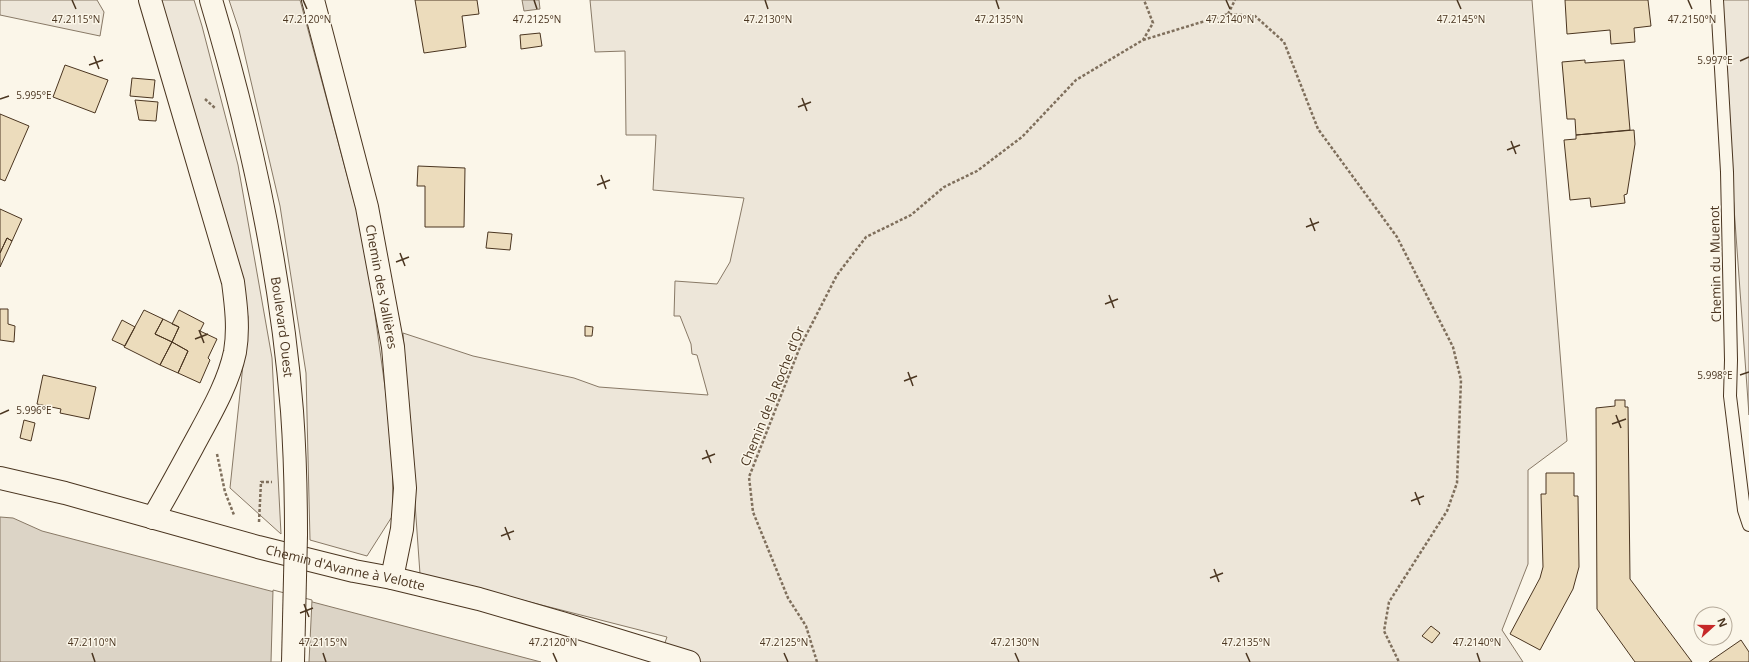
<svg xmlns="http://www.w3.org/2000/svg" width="1749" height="662" font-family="'Open Sans',sans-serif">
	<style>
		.green { fill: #ede6d9; stroke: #887966 }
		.water { fill: #dcd4c6; stroke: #887966 }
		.pier { fill: #fbf6e9; stroke: #887966 }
		.building { fill: #ecdcbc; stroke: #4a3520 }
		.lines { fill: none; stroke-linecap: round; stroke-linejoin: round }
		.lane-casing { stroke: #4a3520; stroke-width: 14 }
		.street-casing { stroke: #4a3520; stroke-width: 24 }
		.primary-casing { stroke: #4a3520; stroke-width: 24 }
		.path { stroke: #7f6f5c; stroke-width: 2.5; stroke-dasharray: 3 2; stroke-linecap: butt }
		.lane { stroke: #fbf6e9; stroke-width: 12 }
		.street { stroke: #fbf6e9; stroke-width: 22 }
		.primary { stroke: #fbf6e9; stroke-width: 22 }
		.primary-bridge-casing { stroke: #4a3520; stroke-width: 24; stroke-linecap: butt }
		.primary-bridge { stroke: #fbf6e9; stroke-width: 22 }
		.ticks { fill: none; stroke: #4a3520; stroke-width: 1.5 }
		.labels { text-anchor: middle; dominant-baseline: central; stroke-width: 3; stroke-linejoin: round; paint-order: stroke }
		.street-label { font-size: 13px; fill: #4a3520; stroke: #fbf6e9 }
		.ticks-label { font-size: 10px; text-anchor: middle; fill: #4a3520; stroke: #fbf6e9; stroke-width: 3; stroke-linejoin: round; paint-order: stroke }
	</style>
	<rect width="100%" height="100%" fill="#fbf6e9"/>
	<path class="green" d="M0,0H97L104,12L100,36L0,15Z
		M160,0H194L202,26L238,165L272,358L281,534L230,488L248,317L226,229Z
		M229,0H300L365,242L392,438L393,515L367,556L310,540L306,373L280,206L239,30Z
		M590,0H1532L1567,441L1528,470V564L1502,630L1523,662H658L667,637L420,574L403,333L473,356L574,378L599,387L708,395L697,355L692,354L691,344L680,316H674L675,281L717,284L730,262L744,198L653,190L656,135H626L625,51L595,52Z
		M1719,0H1749V415Z"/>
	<path class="water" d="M522,0H539L540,9L524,11Z
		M0,517L13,518L42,531L541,662H0Z"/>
	<path class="pier" d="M273,590L312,600L309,662H271Z"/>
	<path class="building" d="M415,0H477L479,14L462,16L466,47L424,53Z
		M1565,0H1648L1651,26L1634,28L1635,42L1611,44L1610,30L1567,34Z
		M540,33L542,46L521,49L520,35Z
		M1585,60V63L1624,60L1630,130L1576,135L1575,119H1567L1562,62Z
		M65,65L108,80L95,113L53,97Z
		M132,78L155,80L153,98L130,96Z
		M135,100L158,102L156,121L139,120Z
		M0,114L29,126L5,181L0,179Z
		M1634,130L1635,144L1627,194L1624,195L1625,203L1591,207L1590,198L1570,200L1564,140L1576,139V135Z
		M418,166L465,168L464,227H425V186H417Z
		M0,209L22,219L12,241L7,238L0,253Z
		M488,232L512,234L510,250L486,248Z
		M7,238L12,241L0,267V253Z
		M0,309H8V324L15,326L14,342L0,340Z
		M144,310L163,319L155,334L172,342L160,365L124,347Z
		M179,310L204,323L200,331L217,339L208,358L210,360L200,383L178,373L188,351L172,342L179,327L172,324Z
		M163,319L179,327L172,342L155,334Z
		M122,320L135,327L125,346L112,340Z
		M585,326L593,327L592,336H585Z
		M172,342L188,351L178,373L160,365Z
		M43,375L96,387L89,419L60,413L61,409L37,404Z
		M1615,400H1625V407H1628L1630,579L1692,662H1635L1597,609L1596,408L1615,406Z
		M24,420L35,423L31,441L20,438Z
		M1546,473H1574V496H1578L1579,567L1573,589L1540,650L1510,634L1540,578L1543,567L1541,494H1546Z
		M1431,626L1440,633L1432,643L1422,636Z
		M1741,640L1749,652V662H1709Z"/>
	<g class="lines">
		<g class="lane-casing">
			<path id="lane" d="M1717,0L1727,172L1731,360L1730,396L1744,510L1749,525"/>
		</g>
		<g class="street-casing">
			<g id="street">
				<path d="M150,0L233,282C236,305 239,329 235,352C228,385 209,416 193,446C180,470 167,494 153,518"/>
				<path id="s1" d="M313,0L367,207L393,347L405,488L402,529L392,578"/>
				<path id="s2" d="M0,478L65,493L258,547L354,571L392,578L479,599L562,623L689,662"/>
			</g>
		</g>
		<g class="primary-casing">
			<g id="primary">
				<path id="s3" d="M211,0C251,134 281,272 292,411C295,452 296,494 296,535"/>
			</g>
		</g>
		<path class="path" d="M1228,14L1235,0
			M1143,40L1228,14L1255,16L1284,42L1318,129L1397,237L1453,347L1461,380L1457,483L1447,511L1389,602L1384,631L1399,662
			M205,99L215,108
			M217,454L225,492L234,515
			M259,522L261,482H272
			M817,662L806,626L788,598L753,512L749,477L800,347L837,275L866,237L911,215L944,187L977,171L1022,137L1076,80L1143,40L1153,23L1144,0"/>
		<use href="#lane" class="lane"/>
		<use href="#street" class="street"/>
		<use href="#primary" class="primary"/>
		<g class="primary-bridge-casing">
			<path id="primary-bridge" d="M293,662L296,535"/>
		</g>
		<use href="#primary-bridge" class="primary-bridge"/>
	</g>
	<path class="ticks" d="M72,0L76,9M303,0L307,9M534,0L537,9M765,0L768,9M996,0L999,9M1226,0L1230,9M1457,0L1461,9M1688,0L1692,9M94,56L99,69M1740,61L1749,57M89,65L103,60M802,98L807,111M0,99L9,96M798,107L811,102M1511,141L1516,154M1507,150L1520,145M601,175L606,189M597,185L610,180M1310,218L1315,231M1306,227L1319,222M400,253L405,266M396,262L409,257M1109,295L1114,308M1105,304L1118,299M199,330L204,343M195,339L208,334M908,372L913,386M1740,375L1749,372M904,381L917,376M0,414L9,410M1616,415L1621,428M1612,424L1626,419M706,450L711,463M702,459L715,454M1415,492L1420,505M1411,501L1424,496M505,527L510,540M501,536L514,531M1214,569L1219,582M1210,578L1223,573M304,604L309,617M300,613L313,608M92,653L95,662M323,653L326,662M553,653L557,662M784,653L788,662M1015,653L1019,662M1246,653L1250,662M1477,653L1480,662"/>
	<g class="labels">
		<g class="street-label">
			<text transform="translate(1715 264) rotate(-91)">Chemin du Muenot</text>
			<text stroke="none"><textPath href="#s1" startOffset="295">Chemin des Vallières</textPath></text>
			<text stroke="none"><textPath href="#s3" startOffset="335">Boulevard Ouest</textPath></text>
			<text transform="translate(772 396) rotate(-68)">Chemin de la Roche d'Or</text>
			<text stroke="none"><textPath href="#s2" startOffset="357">Chemin d'Avanne à Velotte</textPath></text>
		</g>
	</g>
	<g class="ticks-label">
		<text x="76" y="23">47.2115°N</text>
		<text x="307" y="23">47.2120°N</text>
		<text x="537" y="23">47.2125°N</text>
		<text x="768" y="23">47.2130°N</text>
		<text x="999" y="23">47.2135°N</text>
		<text x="1230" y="23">47.2140°N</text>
		<text x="1461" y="23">47.2145°N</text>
		<text x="1692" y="23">47.2150°N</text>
		<text x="1715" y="64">5.997°E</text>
		<text x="34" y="99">5.995°E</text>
		<text x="1715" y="379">5.998°E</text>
		<text x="34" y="414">5.996°E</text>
		<text x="92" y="646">47.2110°N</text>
		<text x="323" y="646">47.2115°N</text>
		<text x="553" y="646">47.2120°N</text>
		<text x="784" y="646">47.2125°N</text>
		<text x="1015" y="646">47.2130°N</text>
		<text x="1246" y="646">47.2135°N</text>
		<text x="1477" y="646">47.2140°N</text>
	</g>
	<g transform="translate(1713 626) rotate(69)"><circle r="19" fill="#fbf6e9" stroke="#b4a999"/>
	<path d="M0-3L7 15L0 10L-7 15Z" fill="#c62828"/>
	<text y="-6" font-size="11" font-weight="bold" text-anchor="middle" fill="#4a3520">N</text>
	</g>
</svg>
